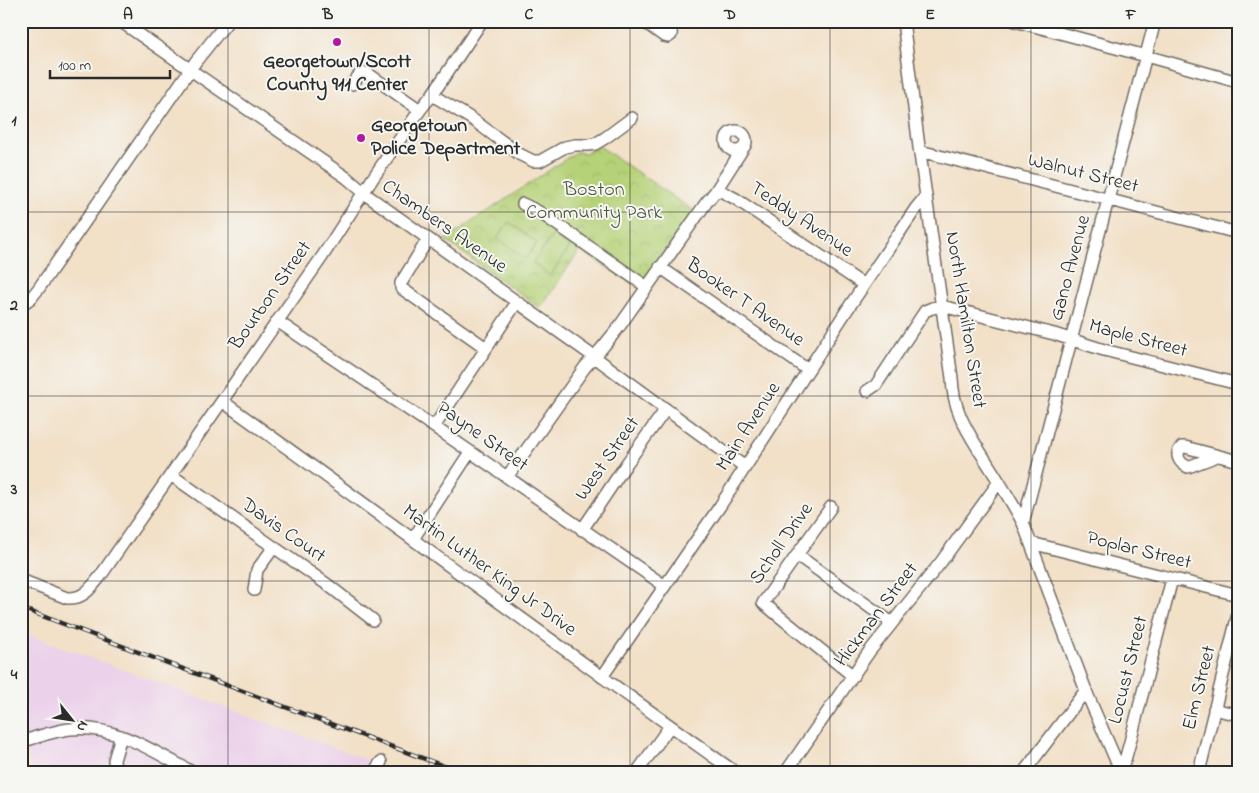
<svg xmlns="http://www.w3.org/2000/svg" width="1259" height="793" font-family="'Indie Flower',sans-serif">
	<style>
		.built { fill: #ecd1ea }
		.park { fill: url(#park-crowns); stroke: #707e52 }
		.pitch { fill: #b6d278; stroke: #707e52 }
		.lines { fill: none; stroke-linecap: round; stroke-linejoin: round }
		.minor-casing { stroke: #716a62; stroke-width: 14 }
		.minor { stroke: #fff; stroke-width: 11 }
		.rail-casing { stroke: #2b2b2b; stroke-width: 4.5 }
		.rail { stroke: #f6f6f2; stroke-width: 2.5; stroke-dasharray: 8; stroke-linecap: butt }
		.grid { fill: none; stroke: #2b2b2b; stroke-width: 1; stroke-opacity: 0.55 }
		.poi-dot { fill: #b5179e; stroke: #f6f6f2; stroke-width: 2 }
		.labels { text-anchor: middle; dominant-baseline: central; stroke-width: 4; stroke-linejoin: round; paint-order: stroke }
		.poi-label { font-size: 20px; font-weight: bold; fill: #2b2b2b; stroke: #f6f6f2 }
		.street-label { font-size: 20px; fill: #2b2b2b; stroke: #f6f6f2 }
		.park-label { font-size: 20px; fill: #4e553e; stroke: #f6f6f2 }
		.neatline { fill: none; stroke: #2b2b2b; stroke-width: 2 }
		.grid-label { font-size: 16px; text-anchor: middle; font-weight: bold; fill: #2b2b2b }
	</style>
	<defs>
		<pattern id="park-crowns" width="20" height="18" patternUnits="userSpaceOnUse" patternTransform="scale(1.25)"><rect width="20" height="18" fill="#b6d278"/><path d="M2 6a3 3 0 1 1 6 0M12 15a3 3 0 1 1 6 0" fill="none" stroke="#9db468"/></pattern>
	</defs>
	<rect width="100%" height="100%" fill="#f6f6f2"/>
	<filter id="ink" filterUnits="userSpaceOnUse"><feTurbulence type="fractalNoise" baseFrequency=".02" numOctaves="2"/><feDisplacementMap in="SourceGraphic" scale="10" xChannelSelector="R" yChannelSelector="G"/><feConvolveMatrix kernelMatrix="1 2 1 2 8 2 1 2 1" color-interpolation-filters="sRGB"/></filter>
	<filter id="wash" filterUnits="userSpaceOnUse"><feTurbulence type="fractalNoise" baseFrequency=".0096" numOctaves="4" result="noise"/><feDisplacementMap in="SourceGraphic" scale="20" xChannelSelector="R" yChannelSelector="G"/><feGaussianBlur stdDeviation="1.12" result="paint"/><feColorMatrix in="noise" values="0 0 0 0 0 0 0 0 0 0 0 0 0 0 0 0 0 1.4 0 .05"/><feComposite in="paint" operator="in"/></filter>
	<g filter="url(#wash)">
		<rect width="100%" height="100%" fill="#f2e0c7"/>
		<path class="built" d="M21,632L373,762L366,772H33L21,728Z"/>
		<path class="park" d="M599,146L694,211L638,287L580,250L540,308L445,240L576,152L586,153Z"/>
		<path class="pitch" d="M509,222L537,243L525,259L497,238Z
			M553,235L570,247L550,276L533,263Z"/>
	</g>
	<g filter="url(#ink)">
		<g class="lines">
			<g class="minor-casing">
				<path id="minor" d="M120,21L347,178L368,196L600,361L745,467
					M643,21L664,36L668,37L671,35C672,28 670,25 664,21
					M903,21L919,147L952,378C953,407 964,426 979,450C994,474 1010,498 1023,523L1088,696L1121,772
					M1015,21L1146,56L1238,82
					M352,84L361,73H367L420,110
					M432,95L472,119L519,154L533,161H540L565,147L575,145H588L595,144L605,138L632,118
					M726 141a10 10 0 1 1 20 0a10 10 0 1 1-20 0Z
					M920,151L1238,233
					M715,192L721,191L736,199L864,285
					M523,204L539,212L647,287
					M428,239L401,283V288L486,348
					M660,267L808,370
					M21,305L31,298L39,288L196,61L228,21
					M277,321L449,437L665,586
					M867,391L876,385L925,311L932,308L942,306L1054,334L1104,350L1238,384
					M222,401C393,524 563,650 735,772
					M434,427L517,302
					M1217,456L1188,467C1179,463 1174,454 1182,447H1185L1238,461
					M171,475L328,585L373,620
					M507,477L585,367L602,348L619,327L706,203L715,192L742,150
					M831,507L763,603L853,676
					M1023,523L1155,21
					M582,530L627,463L666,409
					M413,539L470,452
					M1031,543L1238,595
					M797,555L892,623
					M21,580L67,598C83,599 90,589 99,578L322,257L373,178L420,110L432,95L482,21
					M254,590L257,570L274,547
					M602,677L720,506L847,310L916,208L926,196
					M1214,709L1238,715
					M21,742C37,737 53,731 70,729C114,724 155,752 192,772
					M1120,770L1125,760L1130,742L1172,579
					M115,772L114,760L121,736
					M374,772L381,762
					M637,772L670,726
					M786,772L869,652L941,562L999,482
					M1024,772L1086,690
					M1199,772L1238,614"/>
			</g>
			<use href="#minor" class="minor"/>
			<g class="rail-casing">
				<path id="rail" d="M21,608L170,664L460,772"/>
			</g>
			<use href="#rail" class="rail"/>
		</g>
	</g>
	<path class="grid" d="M228,21V772M429,21V772M630,21V772M830,21V772M1031,21V772M21,212H1238M21,396H1238M21,581H1238"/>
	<g class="poi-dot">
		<circle cx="337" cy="42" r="5"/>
		<circle cx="361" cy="138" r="5"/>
	</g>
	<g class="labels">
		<g class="poi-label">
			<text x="337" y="62">Georgetown/Scott<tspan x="337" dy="23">County 911 Center</tspan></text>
			<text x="371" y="126" text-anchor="start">Georgetown<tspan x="371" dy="23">Police Department</tspan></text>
		</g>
		<g class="street-label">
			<text transform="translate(1083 174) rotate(14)">Walnut Street</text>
			<text transform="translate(801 220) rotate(34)">Teddy Avenue</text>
			<text transform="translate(444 227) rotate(35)">Chambers Avenue</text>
			<text transform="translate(1071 268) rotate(-75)">Gano Avenue</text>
			<text transform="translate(271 296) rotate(-55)">Bourbon Street</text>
			<text transform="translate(745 303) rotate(35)">Booker T Avenue</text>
			<text transform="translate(965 320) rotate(81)">North Hamilton Street</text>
			<text transform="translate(1138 339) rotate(15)">Maple Street</text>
			<text transform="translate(749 427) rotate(-57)">Main Avenue</text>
			<text transform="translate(482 437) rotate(35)">Payne Street</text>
			<text transform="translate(608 459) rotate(-55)">West Street</text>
			<text transform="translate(283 531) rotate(35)">Davis Court</text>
			<text transform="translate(782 544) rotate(-55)">Scholl Drive</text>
			<text transform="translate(1139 551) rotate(14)">Poplar Street</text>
			<text transform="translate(489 571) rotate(36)">Martin Luther King Jr Drive</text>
			<text transform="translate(877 615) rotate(-53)">Hickman Street</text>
			<text transform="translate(1129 670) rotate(-76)">Locust Street</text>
			<text transform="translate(1200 688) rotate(-76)">Elm Street</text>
		</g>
		<g class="park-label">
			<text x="594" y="190">Boston<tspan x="594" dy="23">Community Park</tspan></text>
		</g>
	</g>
	<rect width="1259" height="793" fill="none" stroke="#f6f6f2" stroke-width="55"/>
	<g transform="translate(72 720) rotate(120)" stroke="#f6f6f2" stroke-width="4" paint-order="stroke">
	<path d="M0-4L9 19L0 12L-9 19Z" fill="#2b2b2b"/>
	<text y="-8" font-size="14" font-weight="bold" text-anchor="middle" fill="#2b2b2b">N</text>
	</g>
	<path d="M50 70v8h120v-8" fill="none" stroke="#2b2b2b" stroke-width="2.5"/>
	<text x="58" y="70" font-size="15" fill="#2b2b2b" stroke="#f6f6f2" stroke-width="4" paint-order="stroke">100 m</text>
	<rect x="28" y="28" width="1204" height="738" class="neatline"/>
	<g class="grid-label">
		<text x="128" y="19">A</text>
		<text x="328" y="19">B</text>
		<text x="529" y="19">C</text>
		<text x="730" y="19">D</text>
		<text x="930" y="19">E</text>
		<text x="1131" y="19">F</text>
		<text x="14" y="125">1</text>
		<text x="14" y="310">2</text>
		<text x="14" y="494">3</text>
		<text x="14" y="679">4</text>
	</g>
</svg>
